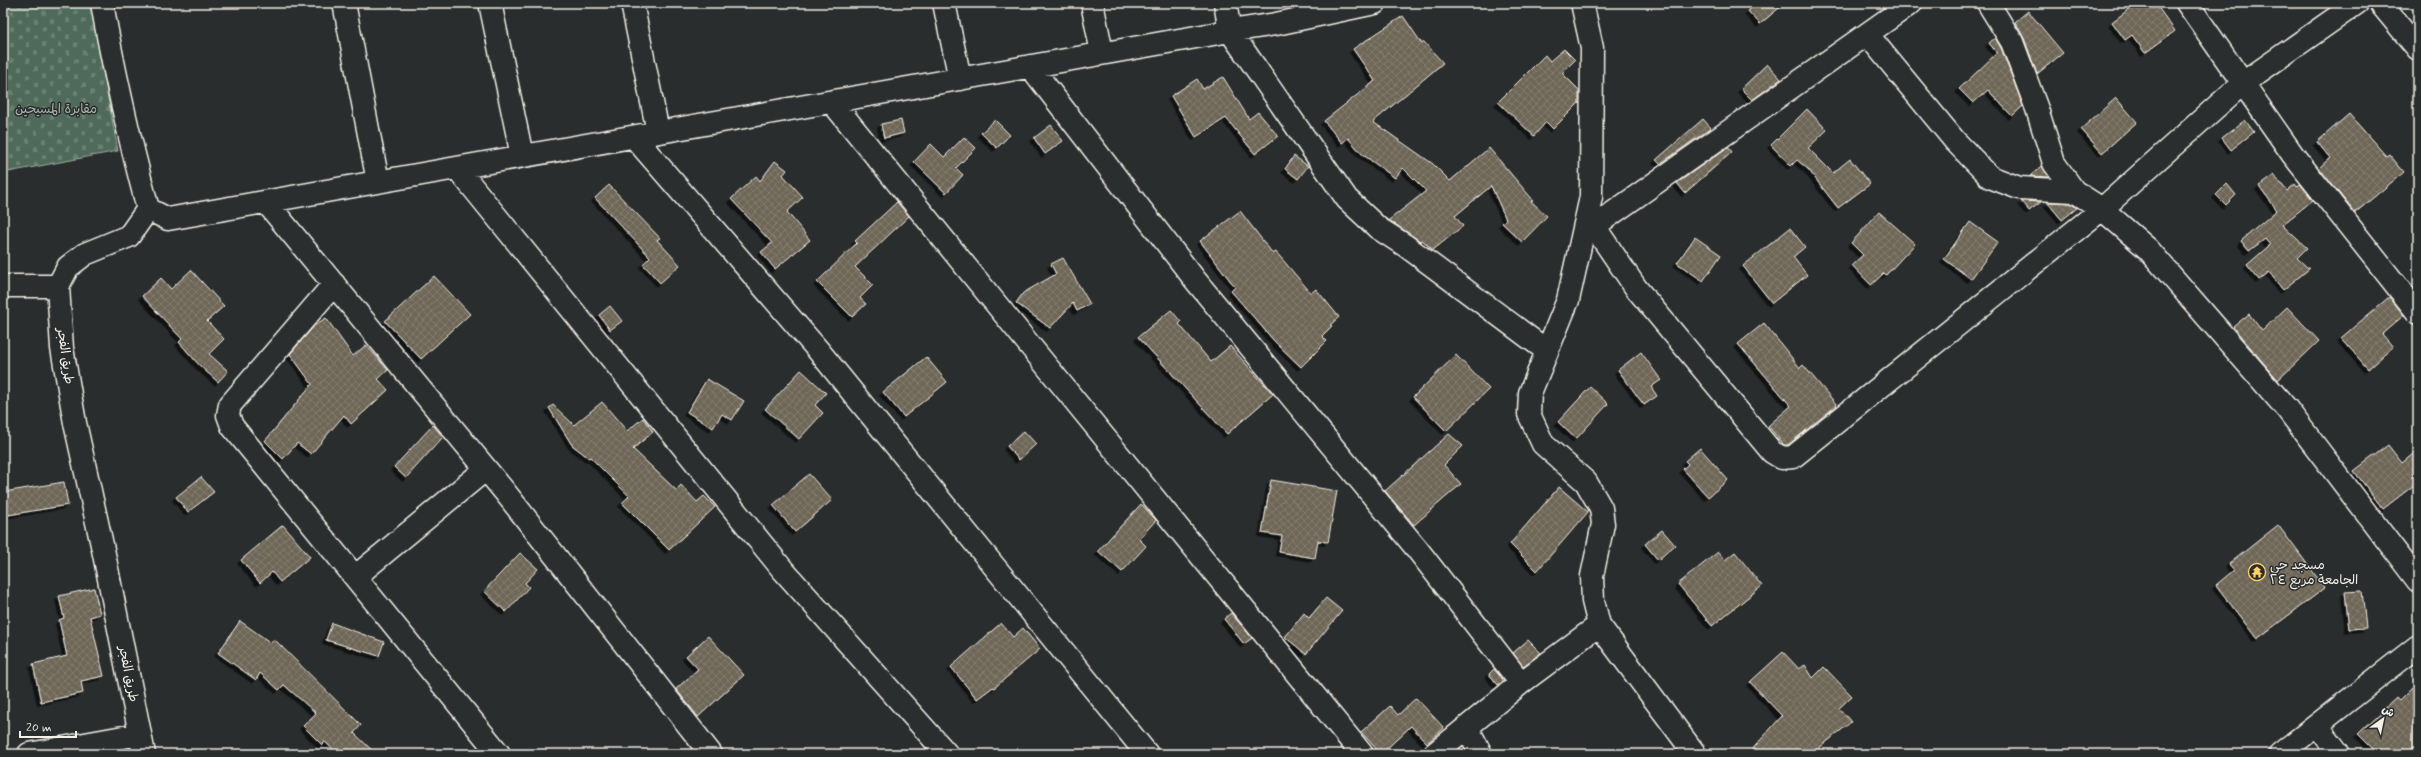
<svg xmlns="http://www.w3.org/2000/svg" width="2421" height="757" font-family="Mynerve,'Playpen Sans Arabic',sans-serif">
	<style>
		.cemetery { fill: url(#cemetery-stones); stroke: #a2aea1 }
		.building { fill: url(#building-cross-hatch); stroke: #f4f1e8; filter: url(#shadow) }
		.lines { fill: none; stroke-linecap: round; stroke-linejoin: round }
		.minor-casing { stroke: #f4f1e8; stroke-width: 25 }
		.minor { stroke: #2a2d2e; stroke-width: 22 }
		.labels { text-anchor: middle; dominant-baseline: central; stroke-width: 3; stroke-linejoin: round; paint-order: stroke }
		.park-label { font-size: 13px; fill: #aab5a8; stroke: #2a2d2e }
		.street-label { font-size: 13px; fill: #f4f1e8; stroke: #2a2d2e }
		.poi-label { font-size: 13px; fill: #f4f1e8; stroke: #2a2d2e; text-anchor: start }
	</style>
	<defs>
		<pattern id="cemetery-stones" width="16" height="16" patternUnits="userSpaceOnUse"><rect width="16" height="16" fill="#4f6b5a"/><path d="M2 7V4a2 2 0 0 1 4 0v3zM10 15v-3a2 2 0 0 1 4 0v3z" fill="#698172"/></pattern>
		<pattern id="building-cross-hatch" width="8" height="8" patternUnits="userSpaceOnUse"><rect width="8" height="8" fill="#6e6656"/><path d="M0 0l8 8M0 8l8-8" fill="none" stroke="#837c6e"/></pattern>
		<filter id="shadow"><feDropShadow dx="-3.5" dy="3.5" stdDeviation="0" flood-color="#0009"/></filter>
	</defs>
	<rect width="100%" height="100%" fill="#2a2d2e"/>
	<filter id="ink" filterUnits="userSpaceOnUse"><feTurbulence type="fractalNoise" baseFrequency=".025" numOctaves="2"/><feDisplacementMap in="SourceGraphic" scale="8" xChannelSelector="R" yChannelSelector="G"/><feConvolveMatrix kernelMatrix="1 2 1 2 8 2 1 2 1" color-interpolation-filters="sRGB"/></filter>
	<g filter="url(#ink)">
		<path class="cemetery" d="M3,3H90L118,151L3,173Z"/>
		<path class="building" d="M1758,3H1785L1760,24L1748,11Z
			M2137,3H2155L2175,31L2145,53L2132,35L2125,40L2112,22Z
			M2028,11L2063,53L2037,74L2024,38L2015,22Z
			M1403,16L1422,44L1424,42L1443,63L1373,122L1433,164L1450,181L1489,148L1533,200L1531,201L1547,216L1522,242L1502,223L1506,219L1491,186L1455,216L1463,226L1433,250L1422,240L1420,241L1389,220L1426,191L1403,168L1395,178L1362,154L1348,138L1342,143L1324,121L1375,81L1353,49Z
			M1995,38L2001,48L2023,106L2012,116L1988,90L1973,103L1959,89L1997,53L1989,43Z
			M1564,49L1575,60L1562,73L1579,90V103L1553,129L1546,122L1534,136L1498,102L1545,55L1550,61Z
			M1767,64L1781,79L1752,100L1741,89Z
			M1223,77L1249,119L1258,112L1278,136L1255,154L1226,118L1196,137L1171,96L1197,79L1203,89Z
			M2116,98L2137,122L2102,153L2081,129Z
			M1807,109L1827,130L1808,148L1833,173L1850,159L1870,184L1838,208L1808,169L1797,160L1791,166L1771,145Z
			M2349,114L2386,156L2389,154L2404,172L2355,213L2319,168L2330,158L2317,142Z
			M1703,119L1711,128L1660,164L1656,160Z
			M901,120L904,133L884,138L881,124Z
			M995,120L1010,135L997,148L981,133Z
			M2245,120L2254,132L2231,150L2222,138Z
			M1051,125L1063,141L1045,154L1034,138Z
			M964,137L976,148L956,168L963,175L946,193L914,162L931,144L944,157Z
			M1728,147L1732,152L1685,193L1677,183Z
			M1294,156L1308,166L1298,179L1285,169Z
			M775,161L787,170L783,175L803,197L787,212L810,240L775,269L761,252L772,243L731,199L756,176L760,181Z
			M2042,166L2049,177L2030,176Z
			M2274,175L2287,191L2295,184L2297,187L2300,184L2313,200L2282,225L2307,248L2297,258L2309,269L2283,290L2269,272L2259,280L2247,265L2270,245L2265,239L2249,251L2241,241L2277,210L2259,186Z
			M2227,184L2236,195L2226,205L2216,195Z
			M609,185L660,238L657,240L680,265L660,283L643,264L650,257L595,198Z
			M2021,201L2041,202L2029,211Z
			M897,202L909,216L855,267L873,285L860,298L866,304L852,317L817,282L857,243L855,241Z
			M2047,202L2070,203L2077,208L2062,220Z
			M1240,211L1273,254L1276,252L1311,293L1316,289L1339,317L1330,325L1332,326L1322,336L1327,341L1301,367L1275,342L1231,291L1235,287L1200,241Z
			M1879,212L1915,244L1886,275L1884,273L1871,285L1852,265L1863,255L1851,243Z
			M1970,222L1998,242L1971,279L1944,259Z
			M1790,228L1805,247L1793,257L1807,275L1772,303L1743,266Z
			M1695,237L1721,255L1703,281L1677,263Z
			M1063,258L1090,304L1077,311L1073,303L1050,328L1016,303L1023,293L1056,274L1051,264Z
			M191,270L224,306L207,321L224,339L209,354L228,371L218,382L200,366L179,342L182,339L142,296L161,278L171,289Z
			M434,276L470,314L421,359L385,321Z
			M2389,297L2404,315L2382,334L2393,347L2368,369L2341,338Z
			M610,306L622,321L610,330L599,315Z
			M2287,307L2319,341L2278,380L2233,327L2249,314L2262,331Z
			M1171,310L1181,322L1179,324L1211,362L1230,346L1273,394L1227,434L1138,337Z
			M326,318L353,356L366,345L388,370L378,379L388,390L351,424L344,415L311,454L297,443L283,459L265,441L312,384L290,354L315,325Z
			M1764,323L1800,368L1803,365L1837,405L1788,445H1784L1768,426L1791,406L1738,344Z
			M1641,352L1661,380L1651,387L1657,396L1644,405L1618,370Z
			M1456,355L1489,389L1446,431L1413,397Z
			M926,357L947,382L904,417L883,392Z
			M801,370L826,393L815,405L823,413L799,439L765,409Z
			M707,379L744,401L732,420L722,414L713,428L687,412Z
			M1590,387L1608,404L1576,439L1558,422Z
			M602,402L627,431L643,418L653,432L633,449L676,490L681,485L697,502L704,496L715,507L669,550L622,503L629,496L590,457L589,458L572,445L549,408L553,405L574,425Z
			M433,425L443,437L406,478L394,467Z
			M1024,431L1036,444L1019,460L1007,446Z
			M1449,434L1463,446L1444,465L1461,484L1414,525L1385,491Z
			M2388,445L2402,463L2418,450V482L2383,509L2354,471Z
			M1700,448L1728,480L1708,497L1683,469L1688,464L1685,461Z
			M809,474L832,500L795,532L773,505Z
			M201,477L214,492L188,512L176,497Z
			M1271,480L1337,491L1328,542L1318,541L1315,558L1279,552L1282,536L1262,533Z
			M64,482L68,505L8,515L4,492Z
			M1559,487L1588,512L1537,571L1510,544Z
			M1141,504L1156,520L1139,539L1146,546L1122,572L1098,551Z
			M283,525L310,557L280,582L272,572L260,583L241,560Z
			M2278,525L2325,588L2257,639L2216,585L2234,570L2229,564Z
			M1662,530L1675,545L1658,560L1645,544Z
			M1718,552L1725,560L1735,552L1762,586L1712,626L1678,584Z
			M520,553L538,569L525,583L529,587L506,612L484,591Z
			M94,588L100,614L90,617L104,676L81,681L83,693L41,702L33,664L67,656L59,620L64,618L59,596Z
			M2362,591L2366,628L2349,629L2345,592Z
			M1326,598L1342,611L1306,654L1285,637L1304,613L1309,618Z
			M1231,613L1252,638L1244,644L1224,619Z
			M240,621L271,643L274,639L361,725L354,733L376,754H338L325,742L322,745L303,726L316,713L284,685L279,690L260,673L256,680L218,653Z
			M332,623L384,642L379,656L326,640Z
			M1001,623L1013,637L1023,628L1040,649L994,688L993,687L977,699L951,667Z
			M708,636L744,675L698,717L676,689L698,669L686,656Z
			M1528,640L1541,653L1523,666L1513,653Z
			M1783,652L1799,669L1805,665L1813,678L1824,667L1852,696L1839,708L1851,722L1812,754H1748L1782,716L1750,682Z
			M1494,669L1504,681L1498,685L1489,674Z
			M2418,682V747L2411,754H2378L2358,734L2396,698L2399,701Z
			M1416,698L1444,728L1427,743L1411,726L1381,754L1361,732L1390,706L1398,715Z"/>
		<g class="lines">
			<g class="minor-casing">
				<path id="minor" d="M102,3C114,73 130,141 148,209L129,236L85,254L68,267L58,286L62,348L75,423L104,554L144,754
					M344,3L378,182
					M490,3L522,156
					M632,3L658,132
					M944,3L960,79
					M1092,3L1102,53
					M1225,3L1230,31L1347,199L1378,228L1406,246L1547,351
					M1582,3L1592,48L1591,197L1568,300L1530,393L1529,414L1543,444L1586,482L1601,508L1603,524L1592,576L1593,601L1599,625L1695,754
					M1988,3L2012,42L2037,109L2054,163L2074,191L2102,209L2148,249L2287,409L2418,581
					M2187,3L2293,155L2418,313
					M2380,3L2418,49
					M1867,34L1955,141L1990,177L2019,188L2074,191
					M1030,66L1196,281L1417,549L1521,683
					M832,102L1362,754
					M634,137L818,350L1147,754
					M457,168L783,570L947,754
					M266,202L505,492L711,754
					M148,209L168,219L1230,31L1276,24L1375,3
					M1594,226L1636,288L1772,452L1782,458L1793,457L2102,209L2243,83L2357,3
					M1583,234L1911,3
					M334,284L230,405L228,415L232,426L499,754
					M3,286H58
					M355,577L486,469
					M2317,725L2339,754
					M1467,727L1481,754
					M29,754L140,734
					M1434,754L1521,683L1599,625
					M2280,754L2418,646"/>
			</g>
			<use href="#minor" class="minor"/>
		</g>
	</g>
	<defs>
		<g id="temple-ring" transform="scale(0.9)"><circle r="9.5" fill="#2a2d2e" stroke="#ffd166" stroke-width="1.5"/><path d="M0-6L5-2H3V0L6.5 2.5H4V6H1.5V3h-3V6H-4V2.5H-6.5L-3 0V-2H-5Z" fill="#ffd166"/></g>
	</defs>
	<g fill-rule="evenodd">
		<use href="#temple-ring" x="2257" y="572"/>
	</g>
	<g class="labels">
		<g class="park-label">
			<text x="56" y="109">مقابرة المسيحين</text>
		</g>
		<g class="street-label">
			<text transform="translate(65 356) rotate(82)">طريق الفجر</text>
			<text transform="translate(128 674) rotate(79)">طريق الفجر</text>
		</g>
		<g class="poi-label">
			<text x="2270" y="565">مسجد حي<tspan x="2270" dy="15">الجامعة مربع ٢٤</tspan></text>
		</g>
	</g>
	<rect width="2421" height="757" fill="none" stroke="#2a2d2e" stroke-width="16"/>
	<rect x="8" y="8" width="2405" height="741" fill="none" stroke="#f4f1e8" stroke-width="1.5" filter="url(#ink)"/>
	<g transform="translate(2383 719) rotate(33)" stroke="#2a2d2e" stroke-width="3" paint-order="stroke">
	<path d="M0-3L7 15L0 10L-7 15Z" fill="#f4f1e8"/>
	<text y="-6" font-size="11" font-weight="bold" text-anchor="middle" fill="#f4f1e8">ش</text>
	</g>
	<path d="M20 731v6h56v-6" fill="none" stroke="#f4f1e8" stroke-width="2"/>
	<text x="26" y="731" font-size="12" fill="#f4f1e8" stroke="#2a2d2e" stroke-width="3" paint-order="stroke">20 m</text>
</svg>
